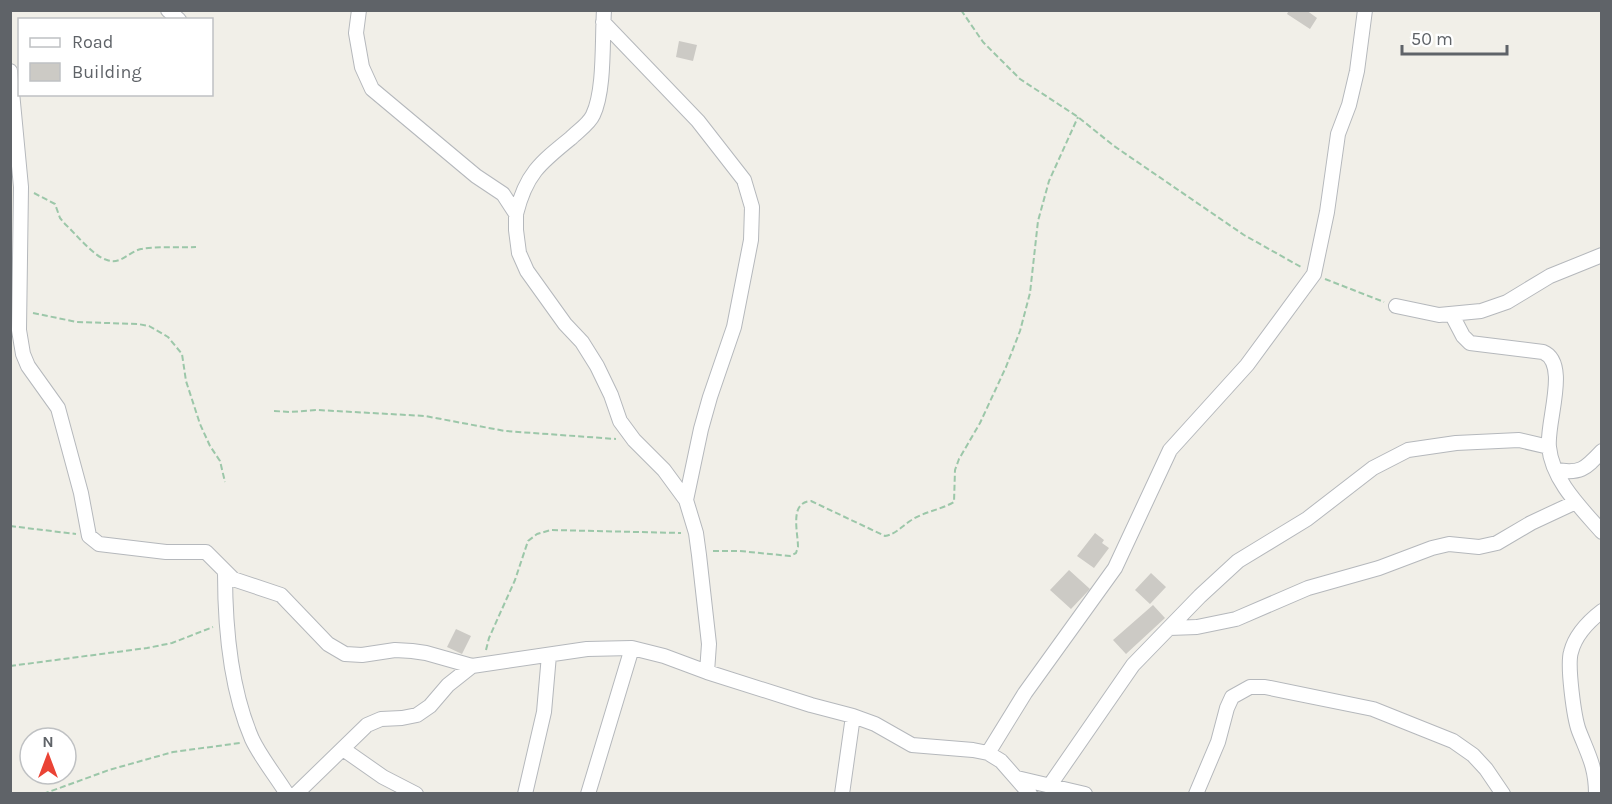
<svg xmlns="http://www.w3.org/2000/svg" width="1612" height="804" font-family="Karla,sans-serif">
	<style>
		.building { fill: #cccac5 }
		.lines { fill: none; stroke-linecap: round; stroke-linejoin: round }
		.minor-casing { stroke: #b5b8bc; stroke-width: 16 }
		.path { stroke: #9cc7a9; stroke-width: 2; stroke-dasharray: 6 3; stroke-linecap: butt }
		.minor { stroke: #fff; stroke-width: 14 }
	</style>
	<rect width="100%" height="100%" fill="#f1efe8"/>
	<path class="building" d="M1289,10H1306L1317,18L1310,29L1287,14Z
		M679,41L697,45L693,61L676,57Z
		M1095,533L1104,540L1102,543L1109,548L1094,568L1077,556Z
		M1069,570L1090,589L1071,609L1050,590Z
		M1151,573L1166,587L1150,604L1135,590Z
		M1153,605L1165,618L1126,654L1113,640Z
		M456,629L471,636L462,654L447,647Z"/>
	<g class="lines">
		<g class="minor-casing">
			<path id="minor" d="M168,10L179,20
				M359,10L356,33L362,67L372,89L476,176L503,194L516,214V230L519,253L527,271L565,324L582,342L597,366L611,395L620,421L634,440L664,470L686,500L696,533L699,555L709,644L707,672
				M603,22L698,121L744,180L752,207L751,240L734,327L710,397L701,429L686,500
				M10,71L21,187L19,330L23,354L28,366L58,408L81,493L89,536L99,544L166,552H206L233,579L281,595L328,644L345,654L362,655L395,650L412,651L426,653L472,666
				M516,214C526,174 540,163 571,138C578,131 589,124 593,115C605,90 602,40 604,10
				M1396,306L1439,315L1481,311L1507,302L1550,276L1602,255
				M1452,315L1463,336L1470,343L1543,352C1570,363 1546,423 1549,447C1552,480 1581,508 1602,532
				M1556,470C1581,474 1585,469 1602,451
				M225,573C225,628 230,688 252,739C261,758 276,776 287,794
				M1169,628L1197,627L1236,619L1308,588L1379,568L1432,548L1449,544L1479,547L1497,543L1531,523L1576,502
				M343,749L383,777L416,794
				M988,753L1025,693L1115,568L1170,450L1247,365L1314,274L1327,212L1338,134L1349,105L1357,71L1365,10
				M1017,778L1085,794
				M1050,785L1133,665L1200,596L1238,561L1307,519L1373,468L1408,450L1456,443L1519,440L1549,447
				M296,794L367,725L381,719L402,718L417,715L430,706L448,685L472,666L587,649L632,648L664,656L707,672L811,705L853,716L875,724L912,745L973,750L988,753L1001,761L1030,794
				M525,794L544,712L549,655
				M588,794L632,648
				M842,794L853,716
				M1196,794L1218,742L1227,708L1232,697L1250,687H1265L1373,709L1453,741L1473,755L1486,769L1503,794
				M1596,794C1596,767 1588,754 1579,731C1574,718 1567,665 1571,652C1575,636 1589,621 1602,611"/>
		</g>
		<path class="path" d="M961,10L983,42L1020,79L1078,117L1114,146L1244,235L1301,267
			M34,193L55,204L60,218L65,224C75,233 94,257 107,260C121,265 128,252 141,249C158,246 178,248 196,247
			M1325,279L1384,302
			M33,313L77,322L138,324L149,326L168,337L182,354L186,381L200,424L210,446L220,461L225,482
			M274,411L290,412L317,410L425,416L505,431L616,439
			M10,526L76,534
			M713,551H740L790,556L796,553L798,547C798,532 789,502 811,501L885,536C896,534 901,527 910,521C923,512 940,510 954,502L955,470L959,459L980,423L1006,367L1020,331L1030,293L1038,221L1049,181L1078,117
			M486,650L489,638L515,580L528,541L537,534L551,530L681,533
			M10,666L147,648L172,643L213,627
			M43,794L109,770L173,752L240,743"/>
		<use href="#minor" class="minor"/>
	</g>
	<rect width="1612" height="804" fill="none" stroke="#5f6368" stroke-width="24"/>
	<rect x="18" y="18" width="195" height="78" fill="#ffffff" stroke="#bfc1c3" stroke-width="1.5"/>
	<rect x="30" y="38" width="30" height="9" fill="#ffffff" stroke="#bfc1c3" stroke-width="1.5"/>
	<text x="72" y="48" font-size="18" fill="#5f6368">Road</text>
	<rect x="30" y="63" width="30" height="18" fill="#cccac5" stroke="#bfc1c3" stroke-width="1.5"/>
	<text x="72" y="78" font-size="18" fill="#5f6368">Building</text>
	<g transform="translate(48 756)"><circle r="28" fill="#ffffff" stroke="#bfc1c3" stroke-width="1.5"/>
	<path d="M0-4.5L10 22L0 15L-10 22Z" fill="#ea4335"/>
	<text y="-9" font-size="16" font-weight="bold" text-anchor="middle" fill="#5f6368">N</text>
	</g>
	<path d="M1402 45v9h105v-9" fill="none" stroke="#5f6368" stroke-width="3"/>
	<text x="1411" y="45" font-size="18" fill="#5f6368" stroke="#ffffff" stroke-width="4.5" paint-order="stroke">50 m</text>
</svg>
